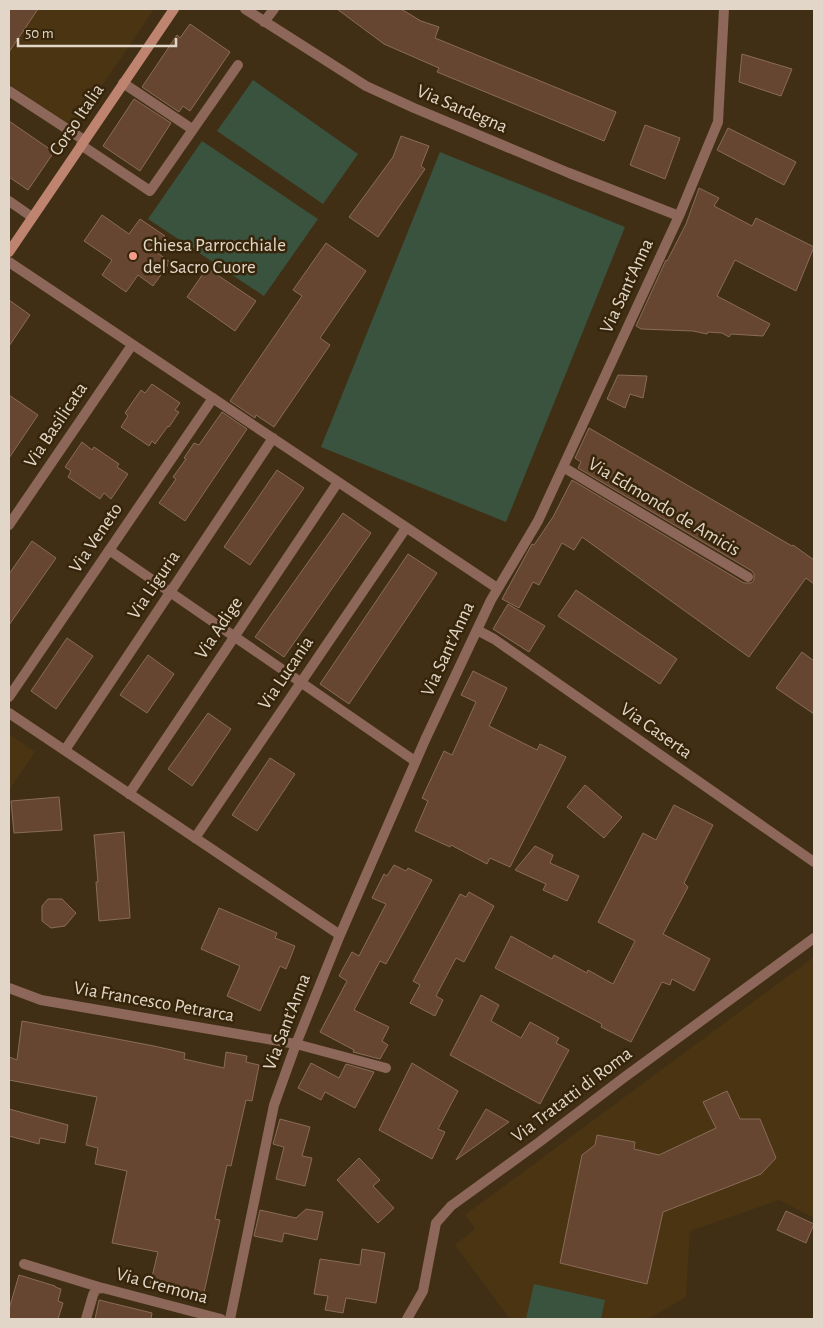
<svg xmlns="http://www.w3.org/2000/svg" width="823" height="1328" font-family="'Alegreya Sans',sans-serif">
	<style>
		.built { fill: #4a3412 }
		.green { fill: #39533e }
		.building { fill: #664630; stroke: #896b58 }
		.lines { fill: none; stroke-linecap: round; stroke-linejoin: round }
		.street { stroke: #8c675a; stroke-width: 10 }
		.secondary { stroke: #be846f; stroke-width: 10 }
		.poi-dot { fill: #f49d8b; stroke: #36250a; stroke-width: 2 }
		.labels { text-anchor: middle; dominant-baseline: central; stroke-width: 5; stroke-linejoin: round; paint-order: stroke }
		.street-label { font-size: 19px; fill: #e1d6c7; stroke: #36250a }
		.poi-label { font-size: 19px; fill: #e1d6c7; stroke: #36250a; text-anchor: start }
	</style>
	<rect width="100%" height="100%" fill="#412f15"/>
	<path class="built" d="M9,9H154L74,127L9,84Z
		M9,734L35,752L9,790Z
		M814,957V1218L779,1200L690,1231L686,1297L648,1319H510L455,1245L475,1229L465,1215Z"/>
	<path class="green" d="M253,80L358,154L323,204L217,131Z
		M202,141L318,219L264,296L148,219Z
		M440,152L625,227L506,522L321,447Z
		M534,1284L605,1300L601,1319H526Z"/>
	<path class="building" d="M9,9H38L9,52Z
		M337,9H401L421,21L439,27L435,38L616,112L604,141L437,72L439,68L384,44Z
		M190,24L230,52L190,111L183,106L179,112L142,87L177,35L180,38Z
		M742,54L792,69L781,96L739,82Z
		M134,99L171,123L140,171L103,146Z
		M9,121L54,152L28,190L9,177Z
		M645,125L680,138L665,179L630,165Z
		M728,128L796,162L784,185L717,150Z
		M401,136L429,146L421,166L425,169L378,237L349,217L393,157Z
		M699,188L719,198L714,206L752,226L756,218L814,247L796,291L735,260L717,296L770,324L763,336L731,334L729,337L722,333L708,332L707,334L693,331L641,329L636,326L666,260L667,261L686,224Z
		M102,215L129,234L140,219L165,236L155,251L170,262L153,286L138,275L126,292L102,275L112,260L84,241Z
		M326,243L366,271L320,338L330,345L274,427L256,415L255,418L230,401L302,296L293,290Z
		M207,268L256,301L235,331L187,297Z
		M9,300L30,315L9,346Z
		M618,375L647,376L643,398L630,394L625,408L607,399Z
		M152,384L180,403L175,410L179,412L169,427L168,426L155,444L152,441L149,446L121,427L128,416L125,413L141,390L145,393Z
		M9,395L38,415L9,458Z
		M222,412L247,429L185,521L159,503L176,479L173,477L186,459L184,458L194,443L199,445Z
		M589,428L792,546L793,545L814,560V584L806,578L749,657L582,537L574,550L562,543L539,585L533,582L519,608L502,599L532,544L534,545L553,517L572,480L744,583H751L754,580V574L752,571L578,468L581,462L575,458Z
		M82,442L92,450L94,447L119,464L117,467L128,474L111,499L104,493L100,499L68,477L71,471L65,467Z
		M277,470L304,488L250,565L224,547Z
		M343,513L371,533L284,657L255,637Z
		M32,541L56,558L9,625V574Z
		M408,554L437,573L349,704L320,684Z
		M576,590L677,659L660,684L558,616Z
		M508,604L545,626L529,652L493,629Z
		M67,638L93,656L56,709L31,691Z
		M802,652L814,661V714L776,688Z
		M148,655L174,674L147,713L120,695Z
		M473,671L507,688L489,726L537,750L540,744L566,757L510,867L490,858L487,864L451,845L450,847L415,831L428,801L422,798L444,751L452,755L476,702L461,695Z
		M208,713L231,729L192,786L168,769Z
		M270,758L295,774L257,831L232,815Z
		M585,785L622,817L604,838L567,807Z
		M59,797L62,830L14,833L11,801Z
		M674,805L713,825L684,883L688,887L663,934L710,959L694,991L672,979L670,985L662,982L631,1042L601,1027L602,1024L495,968L511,936L552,959L554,955L587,973L588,970L613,984L635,941L598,922L643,833L656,840Z
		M124,832L130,918L99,921L96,882H98L94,835Z
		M535,846L553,855L550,863L579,876L567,901L543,890L546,884L515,870Z
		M394,865L406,871L408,868L432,880L386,964L380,961L354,1010L389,1027L382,1041L388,1045L380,1059L353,1052L354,1050L320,1032L347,981L339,976L352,952L359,956L386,904L372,898L384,874L387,876Z
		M469,892L494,906L464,962L456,958L436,996L443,1000L435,1016L410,1003L420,985L413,981L460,894L466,897Z
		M48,899H62L76,913L65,926L51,928L42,921V906Z
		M219,908L277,933L275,938L295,946L286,969L280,966L260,1011L227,996L240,966L201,949Z
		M481,995L499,1005L491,1021L521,1038L530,1022L559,1038L556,1043L569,1050L540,1104L450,1055Z
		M22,1021L154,1046L185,1053L184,1059L224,1068L226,1052L247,1056L246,1062L259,1065L252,1101L246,1100L231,1166L227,1165L215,1219L220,1220L203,1297L150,1285L158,1252L112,1243L127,1171L95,1164L98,1148L86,1145L97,1097L9,1080V1057L17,1060Z
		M311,1063L339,1078L346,1064L374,1072L355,1108L325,1092L321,1100L298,1088Z
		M412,1063L458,1091L438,1129L445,1132L432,1159L379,1130Z
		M727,1091L740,1119H760L776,1158L761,1174L663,1212L647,1284L560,1263L582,1155L595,1145L597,1135L635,1142L634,1149L659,1155L716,1128L703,1102Z
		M9,1109L68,1125L65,1143L40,1138L39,1144L9,1136Z
		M486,1109L509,1122L456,1160Z
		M280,1119L310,1127L302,1156L312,1158L305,1186L276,1179L284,1147L273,1144Z
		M359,1158L380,1180L373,1186L394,1208L378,1223L337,1180Z
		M306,1209L323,1212L317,1240L284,1233L282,1242L254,1236L260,1210L296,1218Z
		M786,1211L814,1224L806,1243L777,1230Z
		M362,1249L385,1253L376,1303L346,1298L343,1313L325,1310L328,1296L314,1294L320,1259L360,1265Z
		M19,1275L55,1286V1287L61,1289L58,1301L63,1303L58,1319H9V1309Z
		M99,1300L152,1313L151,1319H95Z"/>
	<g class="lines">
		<path class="street" d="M245,9L366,86L414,108L569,173L679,216
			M264,22L274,9
			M123,83L192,129
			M9,91L84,140
			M81,145L150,191L238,65
			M9,201L32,217
			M9,262L497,588
			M563,467L748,577
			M9,525L132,345
			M109,550L415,761
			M477,630L494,639L814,862
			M9,697L213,398
			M9,713L340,935
			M65,750L273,438
			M129,794L338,482
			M195,838L406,528
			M9,988L41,1000L296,1044L386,1068
			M24,1264L102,1288
			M86,1319L93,1295L96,1289L103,1288L221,1319
			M230,1319L274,1105L296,1044L340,935L425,740L491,600L538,521L679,216L718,122L724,9
			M407,1319L423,1291L436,1223L451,1206L538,1143L622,1079L814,938"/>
		<path class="secondary" d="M9,252L174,9"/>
	</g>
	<circle class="poi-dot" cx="133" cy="256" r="5"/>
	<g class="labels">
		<g class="street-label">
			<text transform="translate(462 109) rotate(23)">Via Sardegna</text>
			<text transform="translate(77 120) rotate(-56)">Corso Italia</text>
			<text transform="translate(627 286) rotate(-65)">Via Sant'Anna</text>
			<text transform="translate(56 425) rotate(-56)">Via Basilicata</text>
			<text transform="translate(664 507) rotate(31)">Via Edmondo de Amicis</text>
			<text transform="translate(96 538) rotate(-56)">Via Veneto</text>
			<text transform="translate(154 585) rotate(-56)">Via Liguria</text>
			<text transform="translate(219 628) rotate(-56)">Via Adige</text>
			<text transform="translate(448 649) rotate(-65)">Via Sant'Anna</text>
			<text transform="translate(286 673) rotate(-56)">Via Lucania</text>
			<text transform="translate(656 731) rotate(35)">Via Caserta</text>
			<text transform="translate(154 1002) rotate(10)">Via Francesco Petrarca</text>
			<text transform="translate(287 1022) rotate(-69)">Via Sant'Anna</text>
			<text transform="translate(572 1095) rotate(-37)">Via Tratatti di Roma</text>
			<text transform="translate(162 1286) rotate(15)">Via Cremona</text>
		</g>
		<g class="poi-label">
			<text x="143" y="245">Chiesa Parrocchiale<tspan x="143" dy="22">del Sacro Cuore</tspan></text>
		</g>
	</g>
	<rect width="823" height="1328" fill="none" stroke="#e1d6c7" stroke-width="20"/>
	<path d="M18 38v8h158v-8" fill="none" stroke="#e1d6c7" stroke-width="2.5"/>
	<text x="25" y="38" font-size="15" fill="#e1d6c7" stroke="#36250a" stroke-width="4" paint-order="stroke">50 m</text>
</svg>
